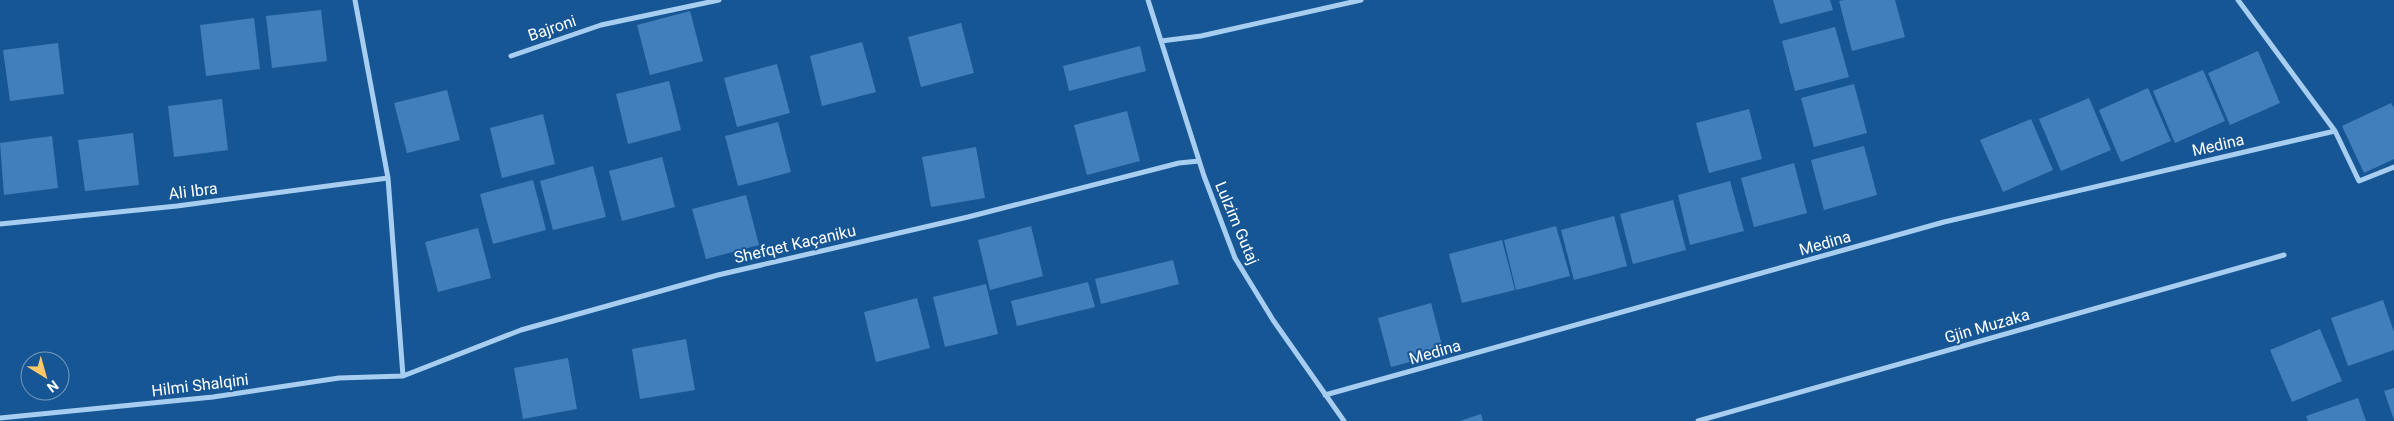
<svg xmlns="http://www.w3.org/2000/svg" width="2394" height="421" font-family="Roboto,sans-serif">
	<style>
		.building { fill: #407fbb }
		.lines { fill: none; stroke-linecap: round; stroke-linejoin: round }
		.minor { stroke: #a7cdf0; stroke-width: 5 }
		.labels { text-anchor: middle; dominant-baseline: central; stroke-width: 4; stroke-linejoin: round; paint-order: stroke }
		.street-label { font-size: 16px; fill: #fff; stroke: #175694 }
	</style>
	<rect width="100%" height="100%" fill="#175694"/>
	<path class="building" d="M1773,0H1830L1833,10L1780,24Z
		M1844,0H1895L1905,37L1852,51L1839,1Z
		M321,10L327,61L272,68L266,16Z
		M690,11L703,61L650,75L637,25Z
		M254,18L260,69L206,76L200,25Z
		M961,23L974,73L921,87L908,37Z
		M1835,27L1849,77L1795,91L1782,41Z
		M862,42L876,92L822,106L810,56Z
		M58,43L64,94L10,101L3,50Z
		M1140,46L1146,71L1069,91L1063,66Z
		M2258,51L2280,103L2230,125L2208,73Z
		M777,64L790,113L737,127L724,78Z
		M2203,70L2225,121L2175,143L2153,91Z
		M669,81L681,130L628,144L616,94Z
		M1854,84L1867,133L1814,147L1801,98Z
		M2148,88L2171,141L2121,162L2099,110Z
		M447,90L460,140L407,153L394,103Z
		M2089,98L2111,150L2061,171L2039,119Z
		M222,99L228,150L174,157L168,106Z
		M2391,103L2394,108V159L2364,173L2342,126Z
		M1749,109L1762,159L1709,173L1696,123Z
		M1127,111L1140,161L1087,175L1074,125Z
		M543,114L555,164L502,178L490,128Z
		M2031,119L2053,170L2003,192L1980,140Z
		M778,122L791,172L738,186L725,136Z
		M133,133L139,185L85,191L78,140Z
		M52,136L58,188L4,195L0,143Z
		M1864,146L1877,195L1824,210L1811,160Z
		M976,147L985,198L931,207L922,157Z
		M662,157L675,207L622,221L609,171Z
		M1794,163L1807,213L1754,227L1741,178Z
		M593,166L606,217L553,230L540,181Z
		M533,180L546,230L493,244L480,194Z
		M1730,181L1744,231L1690,245L1678,195Z
		M746,195L759,245L706,259L692,209Z
		M1673,200L1686,250L1633,264L1620,214Z
		M1614,216L1627,266L1574,280L1561,230Z
		M1031,226L1043,276L990,290L978,240Z
		M1556,226L1570,276L1516,290L1504,240Z
		M478,228L491,278L438,292L425,242Z
		M1502,240L1515,290L1462,303L1449,254Z
		M1173,260L1179,284L1101,304L1095,279Z
		M1088,282L1095,307L1017,326L1011,301Z
		M986,284L998,334L945,347L933,297Z
		M917,298L930,348L876,362L864,312Z
		M2383,300L2394,332V350L2348,366L2331,318Z
		M1431,303L1444,353L1391,367L1378,318Z
		M2320,329L2342,381L2292,402L2270,350Z
		M686,339L695,390L640,399L632,349Z
		M568,358L577,409L523,419L514,368Z
		M2394,388V420L2384,391Z
		M2358,398L2366,421H2308L2306,416Z
		M1481,414L1483,421H1460Z"/>
	<g class="lines">
		<path class="minor" d="M355,0L388,178L403,376
			M1148,0L1204,176L1235,258L1273,320L1344,421
			M1161,41L1201,36L1361,0
			M511,56L601,25L719,0
			M2335,131L2359,181L2394,167
			M0,224L177,206L388,178
			M1325,395L1944,222L2335,131L2238,0
			M0,418L213,397L339,378L403,376L521,330L718,275L968,217L1179,163L1199,161
			M1698,421L2284,255"/>
	</g>
	<g class="labels">
		<g class="street-label">
			<text transform="translate(552 28) rotate(-19)">Bajroni</text>
			<text transform="translate(2218 145) rotate(-13)">Medina</text>
			<text transform="translate(193 191) rotate(-7)">Ali Ibra</text>
			<text transform="translate(1237 223) rotate(67)">Lulzim Gutaj</text>
			<text transform="translate(1825 243) rotate(-16)">Medina</text>
			<text transform="translate(795 244) rotate(-13)">Shefqet Kaçaniku</text>
			<text transform="translate(1987 326) rotate(-16)">Gjin Muzaka</text>
			<text transform="translate(1435 352) rotate(-16)">Medina</text>
			<text transform="translate(200 385) rotate(-7)">Hilmi Shalqini</text>
		</g>
	</g>
	<g transform="translate(45 376) rotate(143)"><circle r="24" fill="#175694" stroke="#749abf"/>
	<path d="M0-4L9 19L0 12L-9 19Z" fill="#ffc967"/>
	<text y="-8" font-size="14" font-weight="bold" text-anchor="middle" fill="#ffffff">N</text>
	</g>
</svg>
